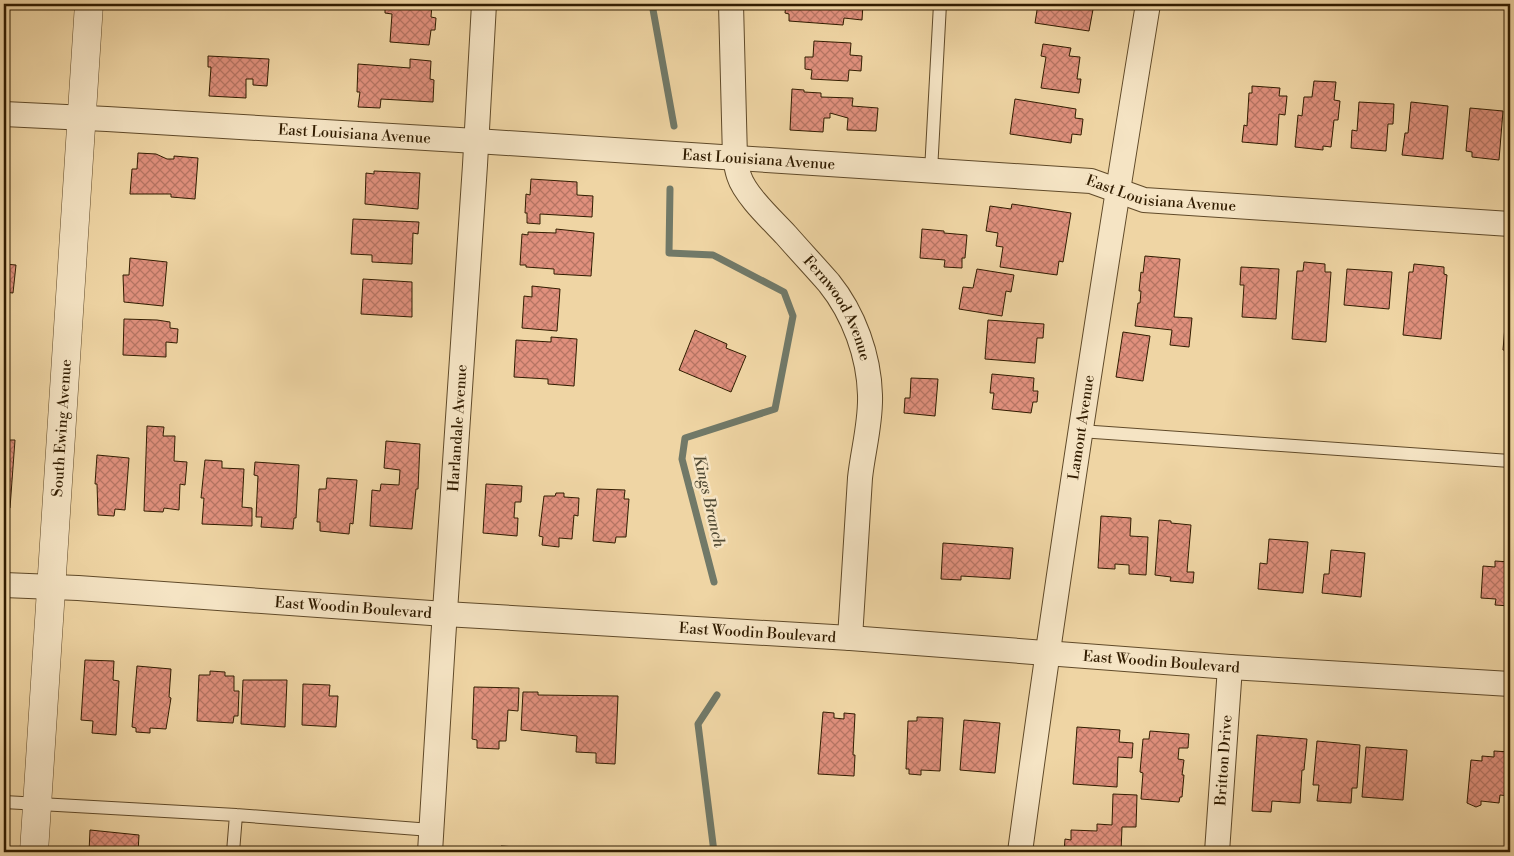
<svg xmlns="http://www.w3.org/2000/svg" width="1514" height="856" font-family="'Libre Bodoni',serif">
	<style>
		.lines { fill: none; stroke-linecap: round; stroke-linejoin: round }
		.stream { stroke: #717968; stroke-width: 7 }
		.building { fill: url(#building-cross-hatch); stroke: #311c00 }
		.service-casing { stroke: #604a29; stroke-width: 14 }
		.minor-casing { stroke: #604a29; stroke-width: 26 }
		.tertiary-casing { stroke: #604a29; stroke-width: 29 }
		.service { stroke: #f5e4c4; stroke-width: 12 }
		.minor { stroke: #f5e4c4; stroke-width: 24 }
		.tertiary { stroke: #f5e4c4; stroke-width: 28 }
		.labels { text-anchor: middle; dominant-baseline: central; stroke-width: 5; stroke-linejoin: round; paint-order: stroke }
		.street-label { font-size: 15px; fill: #311c00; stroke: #f5e4c4 }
		.water-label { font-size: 16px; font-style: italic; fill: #514a34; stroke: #f5e4c4 }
	</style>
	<defs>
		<pattern id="building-cross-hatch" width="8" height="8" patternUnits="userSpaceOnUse" patternTransform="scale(1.25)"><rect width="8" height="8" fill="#e0907d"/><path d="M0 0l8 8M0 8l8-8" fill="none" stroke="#b67564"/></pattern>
	</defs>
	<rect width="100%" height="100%" fill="#efd5a4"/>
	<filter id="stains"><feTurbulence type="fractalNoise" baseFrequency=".004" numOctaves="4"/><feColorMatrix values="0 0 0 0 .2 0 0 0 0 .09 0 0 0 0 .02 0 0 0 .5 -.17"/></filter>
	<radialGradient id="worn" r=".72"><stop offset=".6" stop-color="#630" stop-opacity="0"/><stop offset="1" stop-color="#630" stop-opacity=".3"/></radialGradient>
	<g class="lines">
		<path class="stream" d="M652,4L674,126
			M670,189L669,253L713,255L784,292L793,316L775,409L685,438L682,459L714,582
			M714,852L698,724L717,695"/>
	</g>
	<path class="building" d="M385,4H432L431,17L436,18L435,30H431L429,45L390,42L392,14L385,13Z
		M786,4H863L862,20L844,18L843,25L789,21V14L785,13Z
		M1038,4H1094L1089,31L1035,23Z
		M814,41L851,43L850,55L862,56L861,71L849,70L848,81L811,79L812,70L805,69V57H813Z
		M1043,44L1071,48L1069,56L1080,57L1077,79H1081L1079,93L1041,88L1046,57L1041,56Z
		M208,56L269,59L267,86L253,85V79H246V98L209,96L211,67H208Z
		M410,59L431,61L430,79L434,80L433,102L381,99L380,108L358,107L360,92H357L358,64L410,68Z
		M1314,81L1336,82L1334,100L1340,101L1338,120H1334L1331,147L1323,146V150L1295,147L1298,115L1302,116L1304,97H1312Z
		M1252,86L1280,88L1279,96H1287L1285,115L1279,114L1277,145L1242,142L1244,125L1247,126L1249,93H1252Z
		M792,89L804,90V92L821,93V97L853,98L852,106L878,108L876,131L847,130L848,118L830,113V118H824L823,132L790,130Z
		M1015,99L1076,109L1075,118L1083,119L1081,135L1072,134L1071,143L1010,134Z
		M1359,102L1394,104L1393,124H1388L1386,151L1351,148L1352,130L1357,131Z
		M1411,102L1448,106L1443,159L1402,155L1405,133H1408Z
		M1470,108L1503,111L1499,160L1472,157V152L1466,151Z
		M138,153L156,154L167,159H174V156L198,158L195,199L171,197V194H130L132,169H137Z
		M374,171L420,173L418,209L365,204L366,173L374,174Z
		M531,179L577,182V195L593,196L592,217L540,214V224L527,223V213H525L526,194L530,195Z
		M1012,204L1071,213L1063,262L1059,261L1057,275L1000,267L1003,247L996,246L998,233L986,231L990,206L1011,209Z
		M353,219L419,222L418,234L413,233L412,264L372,262V255L351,254Z
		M556,229L594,233L591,276L554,274V269L526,267V265H520L522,234L528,235V232L556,233Z
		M922,229L944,231V233L967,235L965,258H962V268L944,267L945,260L920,258Z
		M1145,256L1180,259L1174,317L1192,318L1189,347L1170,345L1172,330L1135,326L1138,303H1140L1141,291H1139L1141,272L1143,273Z
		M130,258L167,262L163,306L124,302L123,275H129Z
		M1304,262L1325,264V272H1331L1326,342L1292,339L1297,271H1303Z
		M4,264L16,265L13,293L4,292Z
		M1414,264L1444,267V274L1447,275L1441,339L1403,335L1409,272H1413Z
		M1241,267L1279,269L1276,319L1242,317L1244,285H1240Z
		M977,269L1014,275L1011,292L1006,291L1002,316L959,309L963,287L973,288Z
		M1347,269L1392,272L1389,309L1344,305Z
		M363,279L412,282V317L361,314Z
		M532,286L560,289L557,331L522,328L524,296L532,297Z
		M1508,290H1510V351L1503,350Z
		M124,319L157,320L170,322V328L178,329L177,343L166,342V357L123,355Z
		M988,320L1044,324L1043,338H1037L1035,363L985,359Z
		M695,330L727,344L726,348L746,356L731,392L679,370Z
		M1123,332L1150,336L1143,381L1116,377Z
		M551,337L577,339L574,386L548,384V379L514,377L516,340L551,342Z
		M992,374L1034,378L1033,391H1038L1037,402H1033L1031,413L992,409L994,393H990Z
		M911,378L938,379L935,416L904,413L905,398H910Z
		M147,426L164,427L163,436H175L174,461L187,462L185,485L180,484L179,510L164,508L163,512L144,511Z
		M4,440H15L10,508H4Z
		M386,441L420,444L418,489H416L412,529L370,526L372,490L380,491L381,484L399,485L400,470L384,468Z
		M97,455L129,458L125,510L115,509L114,516L98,515L97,484H95Z
		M205,460L222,461V468L244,469L242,507L252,508V526L202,524L204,498H201Z
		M255,462L299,465L296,518H294L293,529L261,527L262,517H256L258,476L254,475Z
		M327,478L357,480L353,524L350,523L349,534L320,531V522H317L319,489H326Z
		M486,484L522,486L521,502H515L514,518H518L517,536L483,533Z
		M597,489L625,490L624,499H629L626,537H616L615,543L593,541Z
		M556,493H564V497L579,498L578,516L574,515L572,539L559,538V547L542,545L543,537L539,536L544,496H555Z
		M1101,516L1131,518L1130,536L1148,537L1146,575L1129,574V565L1115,564V569L1098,568Z
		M1159,520L1171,521V523L1191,525L1187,572H1194L1193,583L1170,581L1171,577L1155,575Z
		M1269,539L1308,542L1303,593L1258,589L1260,563L1267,564Z
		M943,543L1013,548L1010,579L961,576V580L941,579Z
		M1331,550L1365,553L1361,597L1322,593L1324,574H1329Z
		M1495,561L1510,562V606L1495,605L1496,599L1481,598L1483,566L1495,567Z
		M85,660L114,661L113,680L119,681L116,735L92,733L93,721L81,720Z
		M137,666L171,669L169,697L171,698L166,729L150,728V733L136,732V728L132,727Z
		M210,671L225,672V676H234V691H239L238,716H234L233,723L197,721L199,675H210Z
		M243,680H287L285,727L241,724Z
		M303,684L330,685L329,696H338L336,727L302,725Z
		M474,687L519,688L518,711L508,710L506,741H499V749L477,748V740L472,739Z
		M523,692H538V695L618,696L615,764L596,763V753L576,752L577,736L521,730Z
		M823,712L834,713V718L844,719V713L855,714L853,755H855L854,776L818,774Z
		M917,717L943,718L940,771L921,770V775L909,774V769H906L908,721H917Z
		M964,720L1000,723L995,773L960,770Z
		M1077,727L1120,730L1119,742L1133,743L1132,758L1118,757L1117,787L1073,784Z
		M1150,731L1189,734L1188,748H1179L1178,759L1184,760L1182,775H1184L1182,797H1180L1179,802L1141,799L1143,773L1140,772L1143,739H1149Z
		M1257,735L1307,739L1304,770H1302L1300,803L1272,801L1271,812L1252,811Z
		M1317,741L1360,745L1357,788H1352L1351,803L1317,801L1319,785H1313Z
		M1366,747L1407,750L1403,800L1362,797Z
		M1494,751L1510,752V796L1500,795L1499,803L1481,801V805L1476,807L1467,803L1471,760L1482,761V756L1494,757Z
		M1113,794L1137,795L1136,827H1122L1121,852H1064L1065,839L1071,840V830L1097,831V824L1112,825Z
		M90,830L139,835L138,852H89Z
		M501,846L533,848V852H500Z"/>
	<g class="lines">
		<g class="service-casing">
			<path id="service" d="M931,171L940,4
				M1080,431L1510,461
				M4,802L236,815L431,830
				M233,852L236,815"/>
		</g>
		<g class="minor-casing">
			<g id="minor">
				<path id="s1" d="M731,4L735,158C736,164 737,170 739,176C745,195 772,220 786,235C800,251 815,267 829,283C854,314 869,356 870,395C871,423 863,450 860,478L850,638"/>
				<path id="s2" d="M4,114L107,119L476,141L1091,181L1144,200L1510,224"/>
				<path id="s3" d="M4,585L78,588L445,614L850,638L1230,667L1510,684"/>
				<path id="s4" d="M430,852L443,641L475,165L484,4"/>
				<path id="s5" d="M1020,852C1058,569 1102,286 1148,4"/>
				<path id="s6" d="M1217,852L1230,667"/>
			</g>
		</g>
		<g class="tertiary-casing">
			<g id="tertiary">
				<path id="s7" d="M34,852L89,4"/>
			</g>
		</g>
		<use href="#service" class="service"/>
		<use href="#minor" class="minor"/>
		<use href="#tertiary" class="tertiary"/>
	</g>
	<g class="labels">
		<g class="street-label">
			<text stroke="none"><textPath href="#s2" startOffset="351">East Louisiana Avenue</textPath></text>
			<text stroke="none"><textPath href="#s2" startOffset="756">East Louisiana Avenue</textPath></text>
			<text stroke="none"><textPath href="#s2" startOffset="1161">East Louisiana Avenue</textPath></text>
			<text stroke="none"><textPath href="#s1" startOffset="339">Fernwood Avenue</textPath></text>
			<text stroke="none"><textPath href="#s7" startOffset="425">South Ewing Avenue</textPath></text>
			<text stroke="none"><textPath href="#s4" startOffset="425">Harlandale Avenue</textPath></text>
			<text stroke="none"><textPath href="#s5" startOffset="429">Lamont Avenue</textPath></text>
			<text stroke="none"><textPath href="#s3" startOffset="350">East Woodin Boulevard</textPath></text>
			<text stroke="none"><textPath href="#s3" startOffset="755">East Woodin Boulevard</textPath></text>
			<text stroke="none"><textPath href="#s3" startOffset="1160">East Woodin Boulevard</textPath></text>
			<text stroke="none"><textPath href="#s6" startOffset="92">Britton Drive</textPath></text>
		</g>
		<g class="water-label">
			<text transform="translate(709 501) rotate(77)">Kings Branch</text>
		</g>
	</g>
	<rect width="1514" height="856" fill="none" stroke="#efd5a4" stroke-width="20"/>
	<rect x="5" y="5" width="1504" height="846" fill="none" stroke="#311c00" stroke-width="2.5"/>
	<rect x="10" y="10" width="1494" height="836" fill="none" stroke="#311c00"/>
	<rect width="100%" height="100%" filter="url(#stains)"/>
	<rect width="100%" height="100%" fill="url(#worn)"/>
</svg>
